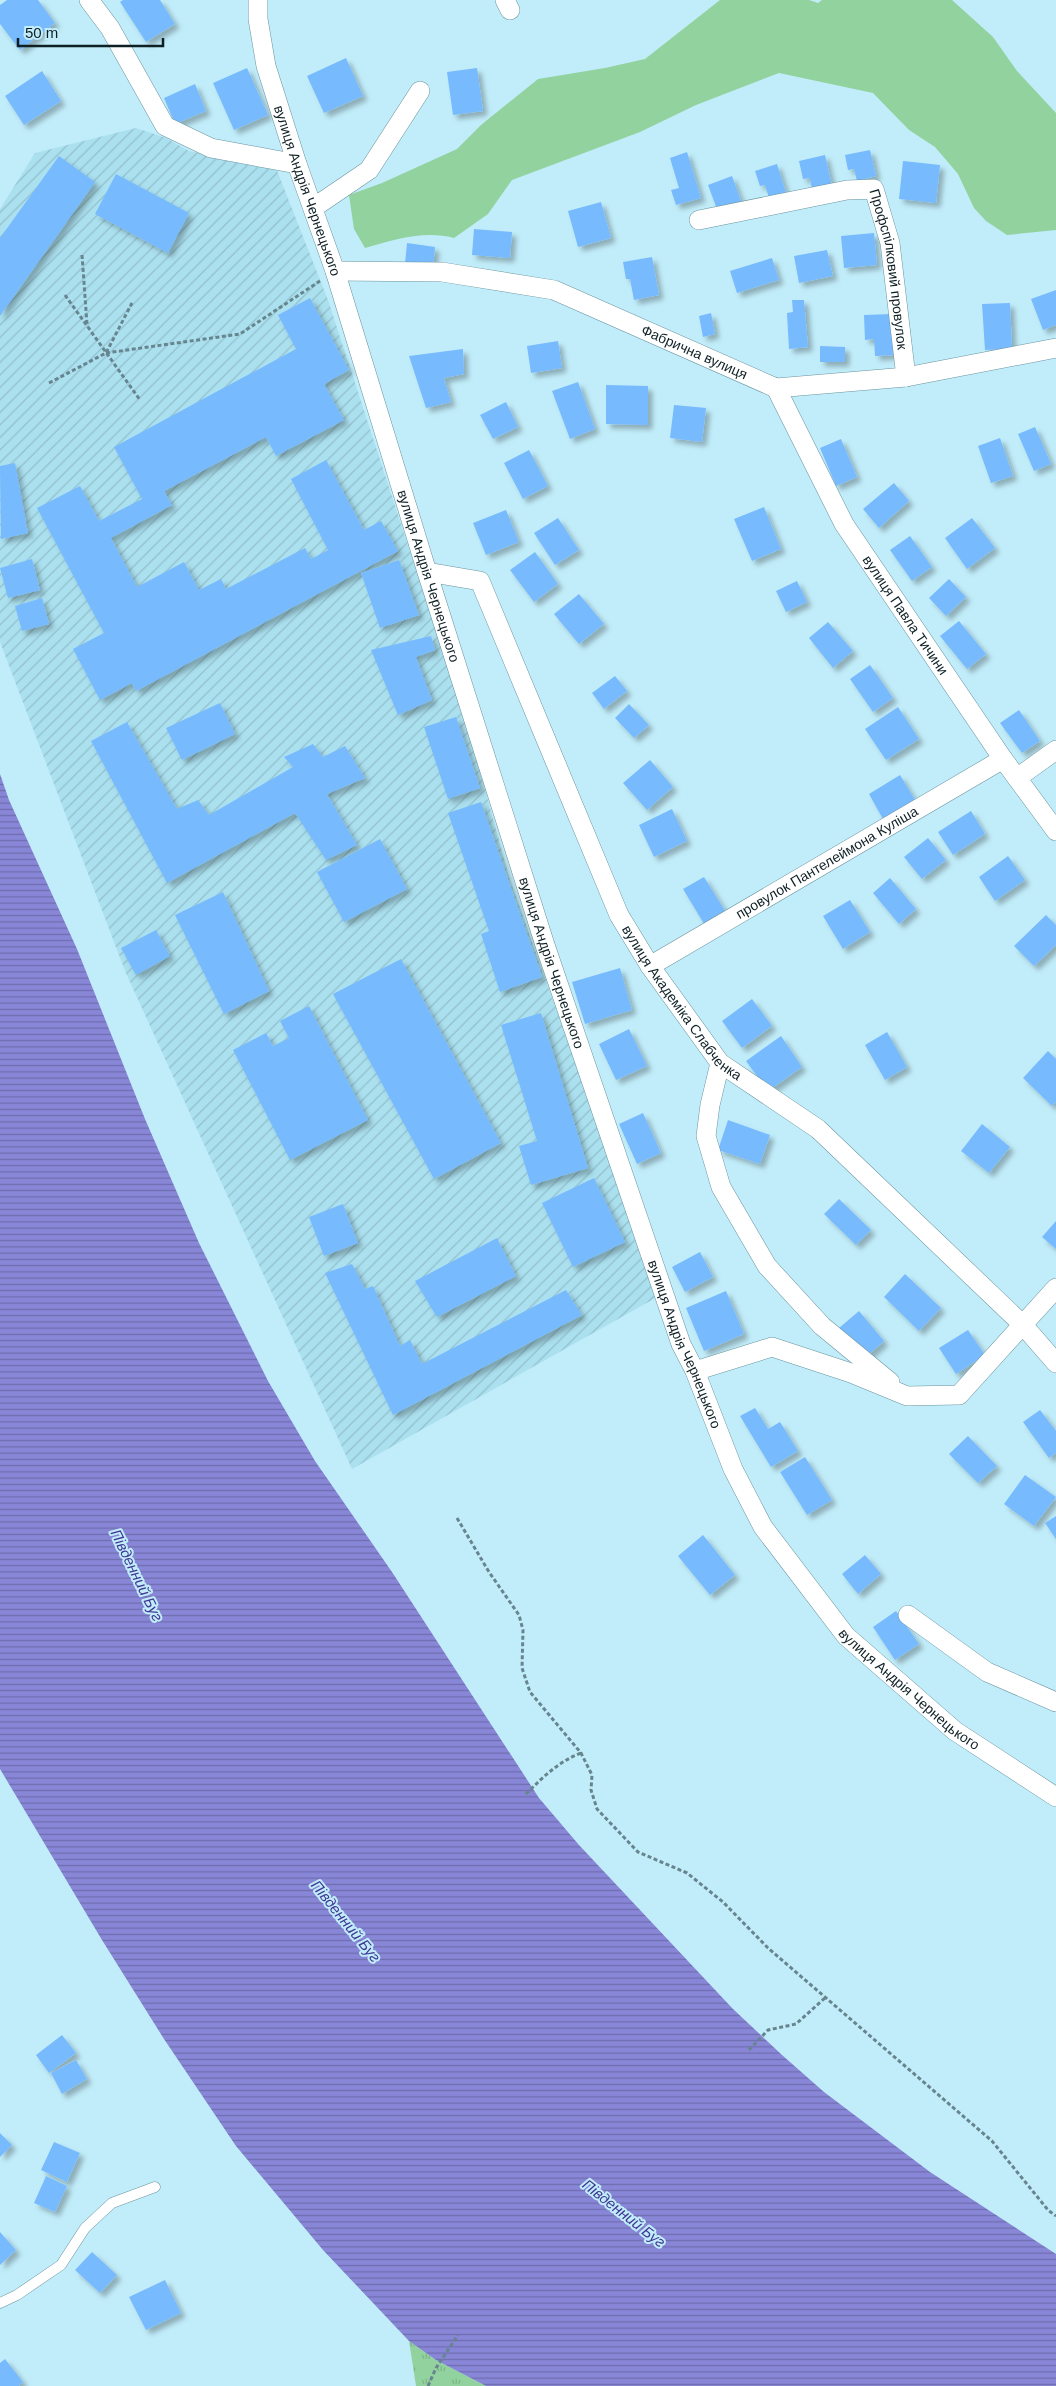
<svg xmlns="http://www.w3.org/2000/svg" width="1056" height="2386" font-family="Arial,sans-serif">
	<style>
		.industrial { fill: url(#industrial-furrows) }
		.grass { fill: url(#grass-tufts) }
		.green { fill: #92d29e }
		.water { fill: url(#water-rules) }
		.building { fill: #77bafe; filter: url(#shadow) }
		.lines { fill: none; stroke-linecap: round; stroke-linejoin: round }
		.lane-casing { stroke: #6a949f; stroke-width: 11 }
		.street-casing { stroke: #6a949f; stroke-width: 20 }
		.path { stroke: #67858e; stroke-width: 3; stroke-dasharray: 4 2.5; stroke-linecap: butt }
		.lane { stroke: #fff; stroke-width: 10 }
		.street { stroke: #fff; stroke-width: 19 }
		.labels { text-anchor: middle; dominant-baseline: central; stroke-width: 4; stroke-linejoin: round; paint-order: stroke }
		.street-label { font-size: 14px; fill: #0f2025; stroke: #c1edfa }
		.water-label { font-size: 15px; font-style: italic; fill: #423594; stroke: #c1edfa }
	</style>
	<defs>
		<pattern id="industrial-furrows" width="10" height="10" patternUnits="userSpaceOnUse" patternTransform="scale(1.25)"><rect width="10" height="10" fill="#abe0ef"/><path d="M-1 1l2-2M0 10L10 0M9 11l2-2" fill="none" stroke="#92c0cd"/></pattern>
		<pattern id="grass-tufts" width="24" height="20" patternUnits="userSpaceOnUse" patternTransform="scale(1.25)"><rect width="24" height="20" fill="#92d29e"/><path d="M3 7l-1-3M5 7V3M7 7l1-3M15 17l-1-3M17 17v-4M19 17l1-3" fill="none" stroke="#7db488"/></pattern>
		<pattern id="water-rules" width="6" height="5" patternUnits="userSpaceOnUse" patternTransform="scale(1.25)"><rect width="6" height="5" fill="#8886d7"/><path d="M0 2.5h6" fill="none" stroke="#6e6dae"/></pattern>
		<filter id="shadow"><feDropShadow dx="4.5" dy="4.5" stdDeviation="2.5" flood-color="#0004"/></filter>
	</defs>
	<rect width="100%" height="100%" fill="#c1edfa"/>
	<path class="industrial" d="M136,128L166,138L189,151L276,168L328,300L471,739L510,880L659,1296L352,1469L125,971L0,642V209L35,153Z"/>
	<path class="grass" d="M409,2341L436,2360L486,2386H416Z"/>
	<path class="green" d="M720,0H809L818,3L822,0H952L993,37L1017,71L1056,113V230L1007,235L986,221L974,208L958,174L935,147L909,130L873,93L779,73L696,105L640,132L512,180L488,214L454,238C424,230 393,240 365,248L354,229L349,195L382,183L457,149L481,125L538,79L605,68L645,59Z"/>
	<path class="water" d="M0,774L9,800L77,949L145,1119L199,1243L268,1381L315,1461L392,1572L539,1798L579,1845L733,2009L782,2055L824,2092L930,2172L1056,2254V2386H486L436,2360L409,2341L323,2250L236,2146L164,2039L102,1940L0,1769Z"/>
	<path class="building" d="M7,0H38L55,23L20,50L0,24V5Z
		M123,0H160L175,24L146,42L120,2Z
		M346,58L363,96L324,113L307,76Z
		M247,68L268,115L234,130L213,83Z
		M477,68L483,111L453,115L447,72Z
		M42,71L61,101L24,125L5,96Z
		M195,84L206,111L175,124L164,98Z
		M870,150L876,176L857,181L854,169L848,170L845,155Z
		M687,152L701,198L676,205L671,190L679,188L670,158Z
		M825,155L832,186L812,190L810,178L803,179L799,161Z
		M59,156L95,182L0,316V238Z
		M903,161L940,165L936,203L899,199Z
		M777,164L786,193L769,198L765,185L760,186L755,171Z
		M116,174L189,213L168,253L95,214Z
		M732,176L741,201L717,209L708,185Z
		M601,202L611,238L578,247L568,211Z
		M474,229L512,232L510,258L472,255Z
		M874,233L877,265L844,268L841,236Z
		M407,243L435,247L433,267L405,264Z
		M827,250L833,276L799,283L794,256Z
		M652,257L659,295L634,300L630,279H626L623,262Z
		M772,258L779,280L737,293L730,271Z
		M1056,290V325L1043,330L1031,299Z
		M310,298L349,370L324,384L344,420L276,456L266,437L164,491L172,505L111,538L137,587L184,562L199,590L221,579L226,589L305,548L311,559L328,550L291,479L326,460L364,530L381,521L398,551L136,691L132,683L100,700L73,649L104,633L37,508L80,486L99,521L142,499L114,447L296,349L278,315Z
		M792,300H804L808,347L789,349L787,313L793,312Z
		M1010,303L1012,348L985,350L982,304Z
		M711,313L715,334L703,337L699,316Z
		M892,314L894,355L875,356L874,339L865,340L864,315Z
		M558,341L562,368L531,373L527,346Z
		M820,346L845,347V362H820Z
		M463,349L464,374L444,378L451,402L426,408L409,356Z
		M578,382L595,429L570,439L552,391Z
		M606,385L648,386V425L606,424Z
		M506,402L518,427L493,439L480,415Z
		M674,405L706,408L702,442L670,438Z
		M1035,427L1051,464L1034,471L1018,434Z
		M1000,438L1013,476L991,483L978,446Z
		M841,439L857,477L836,486L820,448Z
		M529,450L548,486L523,499L504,463Z
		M15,463L28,533L1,539L0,466Z
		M894,483L909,501L879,528L863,509Z
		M764,507L781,549L752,561L734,519Z
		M506,510L519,542L486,555L473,523Z
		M558,518L579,550L555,565L534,533Z
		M972,518L995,548L967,569L945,538Z
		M910,536L932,567L912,581L890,550Z
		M535,552L558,584L534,602L510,570Z
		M32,559L40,590L8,598L0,568Z
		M399,560L419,615L380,628L361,573Z
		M949,579L966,597L946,616L929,598Z
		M797,581L807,602L786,612L776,591Z
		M579,594L604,624L579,644L554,614Z
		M42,598L49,624L22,631L15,606Z
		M959,621L986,654L967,669L940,636Z
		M828,622L853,651L833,668L809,638Z
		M431,636L435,650L416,657L432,700L398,715L371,650Z
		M870,665L893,698L873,712L850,679Z
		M615,676L627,691L604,709L592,693Z
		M220,703L235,734L182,760L166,728Z
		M629,704L649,725L634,738L615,718Z
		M898,707L919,739L886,760L865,729Z
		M1019,710L1040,741L1022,753L1000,723Z
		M456,717L480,788L448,799L424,727Z
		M127,722L177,809L198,800L209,815L293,767L284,757L313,744L323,757L345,746L365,778L327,794L357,845L326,860L295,813L167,883L91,741Z
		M650,760L673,787L647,810L623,783Z
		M900,775L915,800L883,819L869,794Z
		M481,802L542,977L500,992L481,934L489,931L448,813Z
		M672,809L687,841L654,857L639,825Z
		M971,811L985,834L953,855L938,832Z
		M928,838L946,860L922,879L904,857Z
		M380,839L407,889L344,922L317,872Z
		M1008,856L1025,880L995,901L979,877Z
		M704,877L727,914L706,927L683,889Z
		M890,878L916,909L899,924L873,893Z
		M223,892L269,991L224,1014L175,915Z
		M850,900L870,932L843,949L823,916Z
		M1046,915L1056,925V945L1034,966L1014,946Z
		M156,930L170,956L136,975L121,948Z
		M401,959L501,1143L434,1179L333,994Z
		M620,968L632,1010L585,1024L572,982Z
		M752,999L772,1026L742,1048L722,1021Z
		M309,1006L368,1120L290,1160L233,1050L266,1033L273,1046L289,1038L280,1021Z
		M541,1013L588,1168L531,1185L519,1146L537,1141L501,1025Z
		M629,1029L647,1066L616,1080L599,1044Z
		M887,1032L907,1067L885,1080L865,1045Z
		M781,1036L802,1067L768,1091L746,1061Z
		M1048,1051L1056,1059V1102L1052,1106L1023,1078Z
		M643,1113L661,1153L637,1164L619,1124Z
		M728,1120L770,1135L760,1164L718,1150Z
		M982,1124L1010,1147L989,1173L961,1151Z
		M594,1178L625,1242L573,1267L542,1203Z
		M839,1199L871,1230L856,1245L824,1214Z
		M343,1204L358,1243L324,1256L309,1217Z
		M1056,1221V1249L1042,1237Z
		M497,1238L516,1276L437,1317L415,1281Z
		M700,1252L713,1277L685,1292L672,1267Z
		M352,1264L365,1289L373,1286L400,1346L410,1340L422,1364L566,1290L582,1315L393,1415L325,1273Z
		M905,1274L941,1308L919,1331L884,1297Z
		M726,1291L744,1334L704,1351L686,1308Z
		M859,1311L884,1341L865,1358L839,1328Z
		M968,1330L985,1355L956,1374L939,1348Z
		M755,1408L768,1429L780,1422L798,1451L771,1467L740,1416Z
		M1040,1410L1056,1431V1453L1049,1458L1023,1422Z
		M968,1436L997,1466L978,1483L949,1454Z
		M805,1457L832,1500L807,1515L780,1472Z
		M1025,1475L1056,1497L1034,1526L1004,1504Z
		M1056,1516V1539L1045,1523Z
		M703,1535L735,1575L710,1595L678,1556Z
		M865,1555L881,1574L858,1594L842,1574Z
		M896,1611L919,1644L895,1660L873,1627Z
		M62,2035L76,2053L49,2073L36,2055Z
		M76,2060L87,2079L62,2094L51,2073Z
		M0,2133L12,2145L0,2157Z
		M54,2142L80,2153L67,2182L41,2170Z
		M46,2176L67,2186L55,2212L34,2203Z
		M0,2232L16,2250L0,2265Z
		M92,2252L117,2275L100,2293L75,2270Z
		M165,2280L181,2313L146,2330L129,2297Z
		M5,2359L23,2382L19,2386H0V2363Z"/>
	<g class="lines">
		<g class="lane-casing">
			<path id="lane" d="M0,2303L17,2295L61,2265L85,2228L112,2203L155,2187"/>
		</g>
		<g class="street-casing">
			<g id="street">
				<path d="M89,0L110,28L165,126L211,148L297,164"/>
				<path id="s1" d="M258,0V19L266,66L297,164L335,271L427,572L545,945L681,1344L695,1371L733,1469L763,1527L846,1636L955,1731L1056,1797"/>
				<path d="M505,0L510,10"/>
				<path d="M313,208L369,170L420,91"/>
				<path id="s2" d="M699,220L847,190L874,189L890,243L906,377"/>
				<path id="s3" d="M335,271L442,272L554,290L776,388L906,377L1056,348"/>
				<path id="s4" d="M776,388L844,524L1003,759L1056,831"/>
				<path id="s5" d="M427,572L480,581L619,915L650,966L720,1063L818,1129L1023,1325L1056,1363"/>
				<path d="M1017,778L1056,750"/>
				<path id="s6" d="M650,966L1003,759"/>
				<path d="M720,1063L710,1105L706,1136L721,1187L767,1266L822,1326L890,1382"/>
				<path d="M695,1371L772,1347L851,1373L907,1396L959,1395L1056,1288"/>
				<path d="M908,1615L987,1672L1056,1702"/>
			</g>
		</g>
		<path class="path" d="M82,255L87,324
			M65,295L140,400
			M106,353L240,334L320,281
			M49,383L106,353L132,303
			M457,1518L489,1572L519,1615L523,1630L522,1668L530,1692L581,1753L592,1775L591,1790L597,1809L638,1852L687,1873L723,1902L768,1948L992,2141L1048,2210L1056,2216
			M526,1794C543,1777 558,1762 581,1753
			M749,2050L768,2030L796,2024L826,1997
			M428,2386L436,2368L458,2335"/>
		<use href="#lane" class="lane"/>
		<use href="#street" class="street"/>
	</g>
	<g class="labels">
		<g class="street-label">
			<text stroke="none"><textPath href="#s1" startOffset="198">вулиця Андрія Чернецького</textPath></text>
			<text stroke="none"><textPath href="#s2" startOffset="260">Профспілковий провулок</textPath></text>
			<text stroke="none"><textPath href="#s3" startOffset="374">Фабрична вулиця</textPath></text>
			<text stroke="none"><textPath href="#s1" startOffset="602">вулиця Андрія Чернецького</textPath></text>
			<text stroke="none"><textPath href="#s4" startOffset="262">вулиця Павла Тичини</textPath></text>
			<text stroke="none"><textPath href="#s6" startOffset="205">провулок Пантелеймона Куліша</textPath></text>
			<text stroke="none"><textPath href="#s1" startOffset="1008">вулиця Андрія Чернецького</textPath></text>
			<text stroke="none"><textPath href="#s5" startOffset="524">вулиця Академіка Слабченка</textPath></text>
			<text stroke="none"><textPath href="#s1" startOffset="1412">вулиця Андрія Чернецького</textPath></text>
			<text stroke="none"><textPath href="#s1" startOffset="1831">вулиця Андрія Чернецького</textPath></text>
		</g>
		<g class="water-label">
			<text transform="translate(137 1575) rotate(64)">Південний Буг</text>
			<text transform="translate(346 1921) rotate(51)">Південний Буг</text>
			<text transform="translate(624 2213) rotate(38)">Південний Буг</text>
		</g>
	</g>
	<path d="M18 38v8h145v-8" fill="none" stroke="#0f2025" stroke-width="2.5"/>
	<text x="25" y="38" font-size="15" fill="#0f2025" stroke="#c1edfa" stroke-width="4" paint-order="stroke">50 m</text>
</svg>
